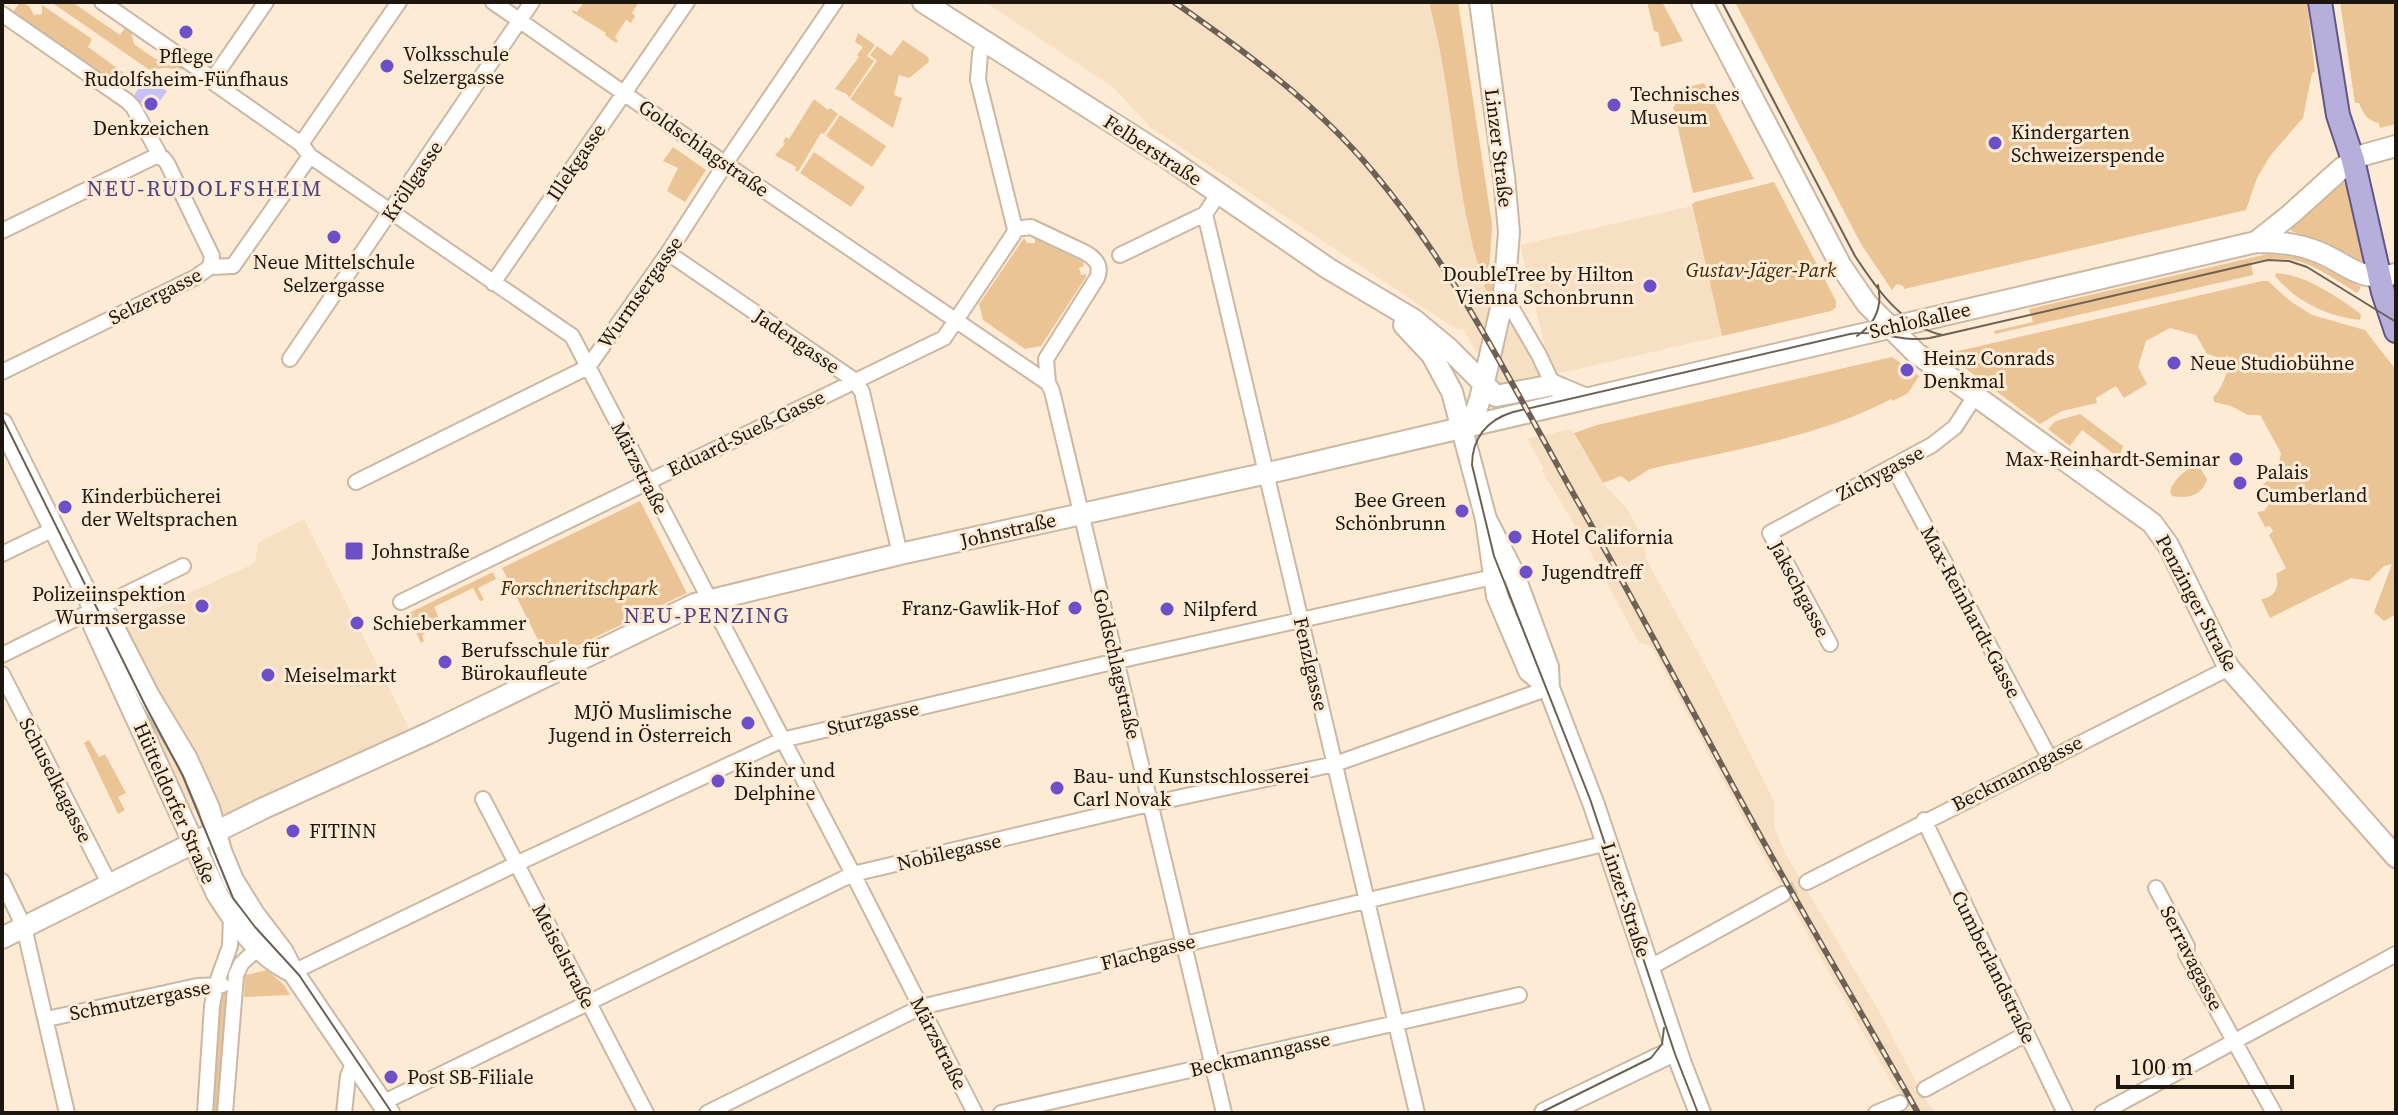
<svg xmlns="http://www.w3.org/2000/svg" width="2398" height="1115" font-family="'Source Serif 4',serif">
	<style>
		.built { fill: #f7dfc3 }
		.green { fill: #ebc496 }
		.water { fill: #c7c1f9 }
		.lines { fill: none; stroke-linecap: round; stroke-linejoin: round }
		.street-tunnel { stroke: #dccbb7; stroke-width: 14; stroke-dasharray: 14 7; stroke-linecap: butt }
		.street-casing { stroke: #c9b8a3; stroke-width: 18 }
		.secondary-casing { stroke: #c9b8a3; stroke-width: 24 }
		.primary-casing { stroke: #615785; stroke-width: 26 }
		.street { stroke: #fff; stroke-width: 14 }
		.secondary { stroke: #fff; stroke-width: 20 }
		.primary { stroke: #b6afdc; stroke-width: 22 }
		.tram { stroke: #6c6154; stroke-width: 2 }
		.rail-casing { stroke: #6c6154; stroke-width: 6 }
		.rail { stroke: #feebd5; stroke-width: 3; stroke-dasharray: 9; stroke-linecap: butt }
		.poi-dot { fill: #6d4fc8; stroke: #feebd5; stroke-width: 3 }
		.labels { text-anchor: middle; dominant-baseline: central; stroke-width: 6; stroke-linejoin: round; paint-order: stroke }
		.poi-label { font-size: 20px; fill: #1c160e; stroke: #feebd5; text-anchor: start }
		.street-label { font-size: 20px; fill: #1c160e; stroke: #feebd5 }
		.park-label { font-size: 20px; font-style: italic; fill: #412700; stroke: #feebd5 }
		.neighbourhood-label { font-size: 22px; letter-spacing: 2px; fill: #4d417f; stroke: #feebd5 }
	</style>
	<rect width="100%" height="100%" fill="#feebd5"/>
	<path class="built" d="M985,2H1458L1492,224L1489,275L1495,292L1478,354L1464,330L1456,329L1150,127L1114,88Z
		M1692,206L1722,336L1552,375L1520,245Z
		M1510,326L1513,327L1543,379L1498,391L1494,384Z
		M1571,429L1603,483L1627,509L1644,540L1646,559L1713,679L1774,801V827L1785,853L1880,1013L1925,1099L1936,1113H1900L1909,1108L1891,1082L1759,848L1651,646L1639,643L1585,542L1542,471L1544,468L1527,439Z
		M304,519L412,734L210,831L199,807L191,811L163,751L139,709L115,627L255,563L258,543Z"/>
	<path class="green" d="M20,2L29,6L34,15L42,14V5L92,39L88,47L128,76L119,90L11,15Z
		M51,2H72L120,35L127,25L130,27L134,44L155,59H177L188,70L163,68L151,71Z
		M584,2H639L632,13L635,16L631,23L626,20L615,37L618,41L616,43L605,35L606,33L572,12L573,10L577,12Z
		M1429,2H1458L1492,224L1489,275L1495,292L1492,307C1483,281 1474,255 1469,229C1453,154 1449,77 1429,2Z
		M1647,2H1662L1683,41L1661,47L1658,32L1654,31Z
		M1735,2H2307L2315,72L2312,73L2303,118L2270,156L2257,178L2246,210L1904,289L1903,286L1897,284L1892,290L1861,244Z
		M2340,2H2393L2396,12V124L2380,128L2379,123C2368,121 2363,114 2359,103H2355Z
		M858,33L875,45L867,56L874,61L849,98L847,94L835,89L859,57L857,55L863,47L855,42Z
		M903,40L928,57L929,62L909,78L899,75L894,95L902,98L893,128L850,99L877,61L870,55L877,46L891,56Z
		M1704,83L1754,179L1693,193L1673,107L1675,106L1672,91Z
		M814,99L828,110L830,108L838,114L824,134L821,133L798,172L795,170L796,167L775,155L785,144L783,142L786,137L789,139Z
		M840,115L886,146L872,167L826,136Z
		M673,147L706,170L685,202L667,191L678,168L663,161Z
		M814,152L865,187L851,207L800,173Z
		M1774,182L1836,301V307L1831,311L1722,336L1692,204L1695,202Z
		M2341,182L2346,184L2364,258L2362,263L2319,240L2291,231L2292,225Z
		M1024,238L1027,243H1035V239H1037L1083,262L1084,266L1079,268L1081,275L1086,274V277L1041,346L1025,349L983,320L979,304Z
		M2268,254L2305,258L2361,287L2357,293C2317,269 2300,251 2251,262L2253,275L1995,334L1994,331L2033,322L2029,309Z
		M2276,273C2307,275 2337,297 2361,314L2360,320C2326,316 2297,302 2275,276Z
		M2262,281H2268L2290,301L2312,315L2365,330L2396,370V614L2384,621L2374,612L2392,564L2384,566L2369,581L2351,578L2270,618L2261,599C2275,598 2280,586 2276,574L2286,568L2269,535L2273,531L2270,526L2265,527L2257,512L2264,511L2269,504L2263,492L2257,489L2277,474L2281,453L2260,415H2248L2231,406L2214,402L2213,397C2223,388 2229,370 2228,355L2224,359L2207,354L2196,335L2170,328L2146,341L2138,367L2147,384L2124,398L2116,386L2096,398L2097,403L2062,411L2040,424L1957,362L1954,352Z
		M1892,357L1919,376L1908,393L1893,401L1891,399C1817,438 1731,450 1650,469L1629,482L1621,476L1603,483L1574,433L1597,425Z
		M2080,414L2123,446L2119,458L2082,430L2070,446L2048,429L2056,421Z
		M2189,469H2201L2207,479C2202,496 2188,499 2172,496L2170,491C2173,482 2180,474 2189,469Z
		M640,501L687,593L548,660L502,568Z
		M493,572L496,579L478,588L484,600L480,601L473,588L434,607L442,625L422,635L424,641L421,643L407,614Z
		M89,740L99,757L105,754L126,793L118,797L125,810L118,814L84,743Z
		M267,970L284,985L290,995L244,997L245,975Z
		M218,991L228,992L221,1113H210Z"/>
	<path class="water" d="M146,77L167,91L153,111L133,97Z"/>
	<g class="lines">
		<path class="street-tunnel" d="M1783,894L1807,882
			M1900,1103L1925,1089"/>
		<g class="street-casing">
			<path id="street" d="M102,2L213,79L214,83L301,144L310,156L572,336L853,874L975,1113
				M493,2L727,165L1048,383
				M2,14L127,101L133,107L158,152L156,156
				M985,43L980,53L978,80L1015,229
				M213,79L266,2
				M301,144L399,2
				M1205,214L1417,1113
				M1015,229L1031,227L1086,253C1096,259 1102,266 1097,278L1046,359L1048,383L1052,391L1224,1113
				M2,231L156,156L163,158L167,163L212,256L210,267
				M668,253L854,380L862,392L900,554
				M1120,255L1205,214L1219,193
				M493,283L687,2
				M1504,295L1539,355L1553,385
				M290,359L532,2
				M2,372L196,277L210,267L233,266L310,156
				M1893,466L2049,757
				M356,482L588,367L668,253L731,155L835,2
				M2,554L54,529
				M401,602L944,338L1013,235L1015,229
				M1830,644L1770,533L1932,445L1955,427L1975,396
				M2,655L183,566
				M2,674L110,885
				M483,799L646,1113
				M1924,820L2065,1113
				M2,881L24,927L67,1113
				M1807,882L2229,668
				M2156,888L2187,946L2186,954L2274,1113
				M1649,968L1783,894
				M293,972L516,864L782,740L1104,664L1493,577
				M47,1019L197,986L222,985
				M1925,1089L2026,1034
				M382,1103L853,874L1149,804L1335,764L1549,688
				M205,1113L212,1006L216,985L230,946L231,916
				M225,1113L236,975L241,964L265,941
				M344,1113L348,1076L354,1061
				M707,1113L921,1007L1608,843
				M1001,1113L1519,995
				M1876,1113L1900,1103
				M2102,1113L2396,954"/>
		</g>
		<g class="secondary-casing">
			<path id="secondary" d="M923,2L1166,157L1329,269L1413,319L1448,348L1496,396L1553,385L1584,398
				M1702,2L1841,266L1867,304L1916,353L2152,523L2168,545L2229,668L2396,857
				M2256,242L2291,214L2342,168L2360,156L2396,146
				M1404,325L1432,355L1452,392L1486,519L1497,596L1529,671L1549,688
				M2,424L94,609L109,618L149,696L187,759L209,808L221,851L233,880L254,914L283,952L293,972L389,1113
				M1463,427L1475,414L1480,399L1504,295L1509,232L1504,177L1480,2
				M1486,519L1513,572L1548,667L1549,688L1594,805L1681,1064L1700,1113
				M94,609V626L217,894C236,924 259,957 293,972
				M2,938L264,808L429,733L695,604L900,554L1286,469L2256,242C2276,242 2294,243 2313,250C2348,262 2355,283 2396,274
				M1545,1113L1676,1050"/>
		</g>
		<g class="primary-casing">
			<path id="primary" d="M2320,2L2338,115L2353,160L2383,292L2396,331"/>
		</g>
		<use href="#street" class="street"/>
		<use href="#secondary" class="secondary"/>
		<use href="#primary" class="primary"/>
		<path class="tram" d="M1722,2L1855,256C1876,288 1902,326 1942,335
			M1857,336C1875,324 1883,308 1878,285
			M2,417L145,705L183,776L233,898L255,927L299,975L392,1113
			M1540,1113L1651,1058L1662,1044L1664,1028
			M1698,1113L1675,1054L1590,799L1494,556L1472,465C1472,438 1487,420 1513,412L1850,334C1877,329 1902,343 1930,338L2268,260L2289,261L2307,267L2396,322"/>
		<g class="rail-casing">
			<path id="rail" d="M1174,2C1246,52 1318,105 1374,173C1457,272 1515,391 1578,502C1640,610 1697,721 1757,830C1809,925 1865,1018 1918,1113"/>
		</g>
		<use href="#rail" class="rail"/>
	</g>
	<g class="poi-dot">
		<circle cx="186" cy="32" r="8"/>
		<circle cx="387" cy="66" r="8"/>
		<circle cx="151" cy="104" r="8"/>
		<circle cx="1614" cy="105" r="8"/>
		<circle cx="1995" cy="143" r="8"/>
		<circle cx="334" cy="237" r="8"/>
		<circle cx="1650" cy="286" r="8"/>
		<circle cx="2174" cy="363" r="8"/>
		<circle cx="1907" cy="370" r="8"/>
		<circle cx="2236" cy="459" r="8"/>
		<circle cx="2240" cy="483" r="8"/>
		<circle cx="65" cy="507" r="8"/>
		<circle cx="1462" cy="511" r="8"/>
		<circle cx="1515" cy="537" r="8"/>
		<rect x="344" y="541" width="20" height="20" rx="4"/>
		<circle cx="1526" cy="572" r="8"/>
		<circle cx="202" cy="606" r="8"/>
		<circle cx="1075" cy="608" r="8"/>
		<circle cx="1167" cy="609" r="8"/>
		<circle cx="357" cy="623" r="8"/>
		<circle cx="445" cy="662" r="8"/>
		<circle cx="268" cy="675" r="8"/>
		<circle cx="748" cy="723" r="8"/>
		<circle cx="718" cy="781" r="8"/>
		<circle cx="1057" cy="788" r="8"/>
		<circle cx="293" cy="831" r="8"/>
		<circle cx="391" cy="1077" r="8"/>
	</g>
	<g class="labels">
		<g class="poi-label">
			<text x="403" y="54">Volksschule<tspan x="403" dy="23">Selzergasse</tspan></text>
			<text x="186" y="56" text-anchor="middle">Pflege<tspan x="186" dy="23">Rudolfsheim-Fünfhaus</tspan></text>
			<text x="1630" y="94">Technisches<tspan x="1630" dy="23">Museum</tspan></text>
			<text x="151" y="128" text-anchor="middle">Denkzeichen</text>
			<text x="2011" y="132">Kindergarten<tspan x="2011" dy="23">Schweizerspende</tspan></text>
			<text x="334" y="262" text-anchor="middle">Neue Mittelschule<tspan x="334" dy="23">Selzergasse</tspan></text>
			<text x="1634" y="274" text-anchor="end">DoubleTree by Hilton<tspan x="1634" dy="23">Vienna Schonbrunn</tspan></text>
			<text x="1923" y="358">Heinz Conrads<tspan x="1923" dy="23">Denkmal</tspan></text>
			<text x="2190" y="363">Neue Studiobühne</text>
			<text x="2220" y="459" text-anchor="end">Max-Reinhardt-Seminar</text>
			<text x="2256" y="472">Palais<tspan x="2256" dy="23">Cumberland</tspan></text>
			<text x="81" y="496">Kinderbücherei<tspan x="81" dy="23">der Weltsprachen</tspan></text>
			<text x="1446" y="500" text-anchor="end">Bee Green<tspan x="1446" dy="23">Schönbrunn</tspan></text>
			<text x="1531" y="537">Hotel California</text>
			<text x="372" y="551">Johnstraße</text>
			<text x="1542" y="572">Jugendtreff</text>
			<text x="186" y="594" text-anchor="end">Polizeiinspektion<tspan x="186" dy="23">Wurmsergasse</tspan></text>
			<text x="1059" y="608" text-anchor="end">Franz-Gawlik-Hof</text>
			<text x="1183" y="609">Nilpferd</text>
			<text x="373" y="623">Schieberkammer</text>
			<text x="461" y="650">Berufsschule für<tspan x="461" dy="23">Bürokaufleute</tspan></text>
			<text x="284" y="675">Meiselmarkt</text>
			<text x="732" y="712" text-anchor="end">MJÖ Muslimische<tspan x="732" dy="23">Jugend in Österreich</tspan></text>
			<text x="734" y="770">Kinder und<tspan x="734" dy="23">Delphine</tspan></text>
			<text x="1073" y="776">Bau- und Kunstschlosserei<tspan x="1073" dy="23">Carl Novak</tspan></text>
			<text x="309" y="831">FITINN</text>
			<text x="407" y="1077">Post SB-Filiale</text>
		</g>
		<g class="street-label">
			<text transform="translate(704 148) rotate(35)">Goldschlagstraße</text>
			<text transform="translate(1499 148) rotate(83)">Linzer Straße</text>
			<text transform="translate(1153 150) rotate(33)">Felberstraße</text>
			<text transform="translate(576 162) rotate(-56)">Illekgasse</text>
			<text transform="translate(412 181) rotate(-56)">Kröllgasse</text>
			<text transform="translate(640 292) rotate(-55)">Wurmsergasse</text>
			<text transform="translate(155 296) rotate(-27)">Selzergasse</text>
			<text transform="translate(1920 320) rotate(-13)">Schloßallee</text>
			<text transform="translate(797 341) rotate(34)">Jadengasse</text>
			<text transform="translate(746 433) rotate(-26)">Eduard-Sueß-Gasse</text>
			<text transform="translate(640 468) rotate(63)">Märzstraße</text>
			<text transform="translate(1880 473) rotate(-28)">Zichygasse</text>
			<text transform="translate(1008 530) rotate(-13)">Johnstraße</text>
			<text transform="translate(1800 589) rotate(62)">Jakschgasse</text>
			<text transform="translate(2197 603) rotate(62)">Penzinger Straße</text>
			<text transform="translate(1971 612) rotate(62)">Max-Reinhardt-Gasse</text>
			<text transform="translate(1117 664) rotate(77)">Goldschlagstraße</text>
			<text transform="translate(1311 664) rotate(77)">Fenzlgasse</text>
			<text transform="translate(873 718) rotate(-13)">Sturzgasse</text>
			<text transform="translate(2017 773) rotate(-27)">Beckmanngasse</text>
			<text transform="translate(56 780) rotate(63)">Schuselkagasse</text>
			<text transform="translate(175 803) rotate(66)">Hütteldorfer Straße</text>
			<text transform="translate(949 852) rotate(-13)">Nobilegasse</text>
			<text transform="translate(1626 900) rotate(72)">Linzer Straße</text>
			<text transform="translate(1148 952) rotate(-14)">Flachgasse</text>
			<text transform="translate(564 956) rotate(63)">Meiselstraße</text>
			<text transform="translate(2192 958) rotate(63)">Serravagasse</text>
			<text transform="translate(1994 967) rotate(64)">Cumberlandstraße</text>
			<text transform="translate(140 1000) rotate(-11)">Schmutzergasse</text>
			<text transform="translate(939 1043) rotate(63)">Märzstraße</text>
			<text transform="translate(1260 1054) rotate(-13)">Beckmanngasse</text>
		</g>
		<g class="park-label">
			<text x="1761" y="270">Gustav-Jäger-Park</text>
			<text x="579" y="588">Forschneritschpark</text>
		</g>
		<g class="neighbourhood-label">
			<text x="205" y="188">NEU-RUDOLFSHEIM</text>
			<text x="707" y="615">NEU-PENZING</text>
		</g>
	</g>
	<rect width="2398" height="1115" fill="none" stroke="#1c160e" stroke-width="8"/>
	<path d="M2118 1075v12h174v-12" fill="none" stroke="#1c160e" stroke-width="4"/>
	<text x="2130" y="1075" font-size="24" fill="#1c160e" stroke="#feebd5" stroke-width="6" paint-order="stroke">100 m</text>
</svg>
